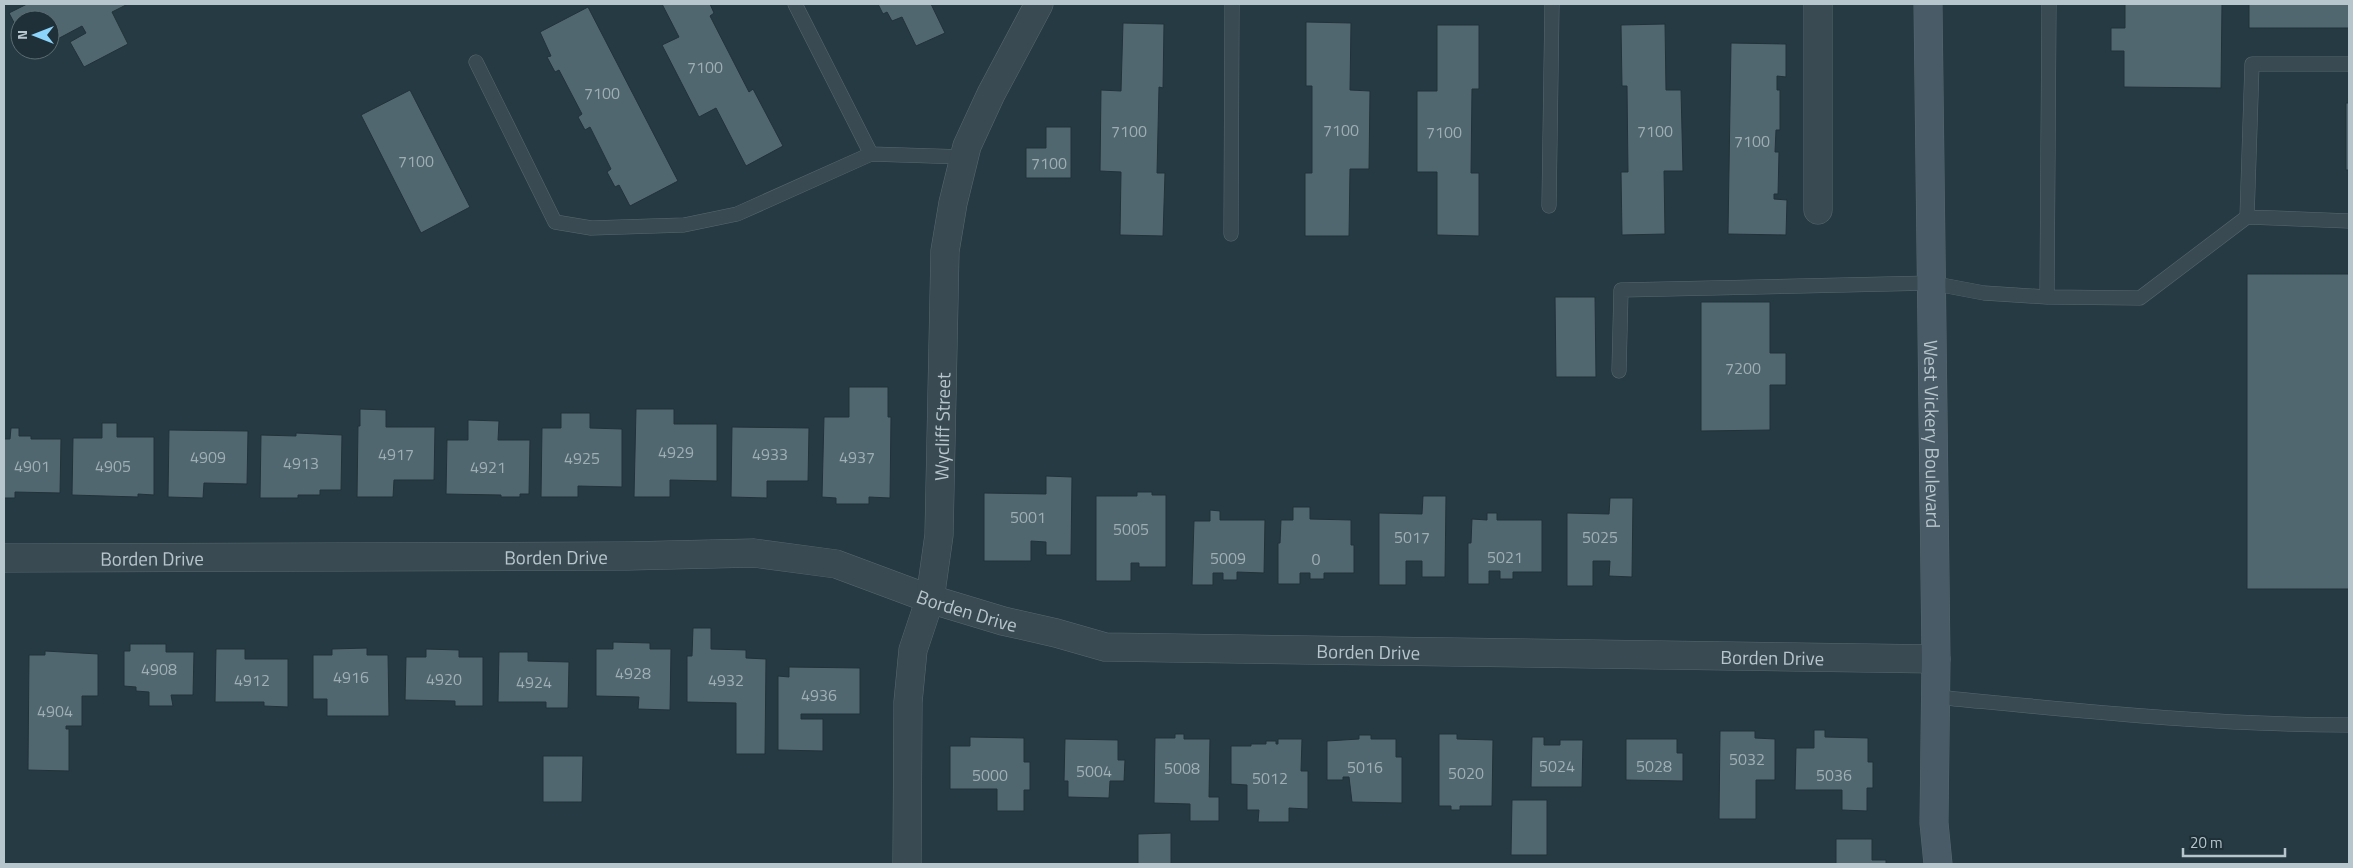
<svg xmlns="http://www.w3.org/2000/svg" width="2353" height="868" font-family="'Titillium Web',sans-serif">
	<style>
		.building { fill: #516770; stroke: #21323a }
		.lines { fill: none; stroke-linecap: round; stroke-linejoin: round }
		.lane-casing { stroke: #586870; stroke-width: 15 }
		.street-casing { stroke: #586870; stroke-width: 29 }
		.secondary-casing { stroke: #586870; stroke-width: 29 }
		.lane { stroke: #3a4a52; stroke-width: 14 }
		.street { stroke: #3a4a52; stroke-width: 28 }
		.secondary { stroke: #485b66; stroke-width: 28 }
		.labels { text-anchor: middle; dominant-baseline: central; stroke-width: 4; stroke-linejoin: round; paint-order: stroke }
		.number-label { font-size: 16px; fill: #9eaeb5 }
		.street-label { font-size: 19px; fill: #b7c5cc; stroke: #1f3038 }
	</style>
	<rect width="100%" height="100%" fill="#263a43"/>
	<path class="building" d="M27,4H128L112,12L128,44L84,67L70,42L86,33L82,26L50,43V20H20V34L9,13Z
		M662,4H710L714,13L710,16L749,92L753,89L783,146L746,166L716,108L699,117L662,45L679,37Z
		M878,4H931L945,33L916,46L902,17L892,21L887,12L883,14Z
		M2125,4H2222L2221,88L2124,87V51H2111V28H2125Z
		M2249,4H2349V28H2249Z
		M588,7L678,181L630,206L619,185L615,187L607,172L611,169L590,127L585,130L578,117L582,114L559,70L555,72L547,57L551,56L540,32Z
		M1306,22L1351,23L1350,90L1370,91L1369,169H1350L1349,236H1305V173H1312V86H1306Z
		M1123,23L1164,24L1163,88L1159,87L1157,173H1165L1163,236L1120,235L1121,172L1100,171L1101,90L1121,91Z
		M1665,24L1666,90H1681L1683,171H1664L1665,234L1622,235L1621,172H1628L1627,86H1622L1621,25Z
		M1437,25H1479V89H1472L1471,173H1479V236L1437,235V172H1417V91H1437Z
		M1731,43L1786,44V77L1777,76V90H1780V130H1776L1775,152H1779L1778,194H1774V199L1787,200L1786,235L1728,234Z
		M410,90L470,207L421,233L361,115Z
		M2346,103H2349V170H2346Z
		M1046,127H1071V178H1026V148H1046Z
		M2247,274H2349V589H2247Z
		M1555,297H1595L1596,377H1556Z
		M1701,302H1770V353H1786V385H1770V430L1701,431Z
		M849,387H888V417H891L890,498L869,497V504H836V498L822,497L824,417H849Z
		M360,409L386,410V427H435L434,480H394L393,497H357L358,426H360Z
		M636,409H674V424H717V481L670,480V497H634Z
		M561,413H590V428L622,429V487L578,486V497H541L542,428H561Z
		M468,420L499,421L498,440H530L529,494H520V497H501V495L446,494L447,440H468Z
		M102,423H117V437H154V495L138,494V497L72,495L73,438H102Z
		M732,427L809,428L808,481H767V498L731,497Z
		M11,428H19V436H31V439H61L60,493L15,492V498H4V439H10Z
		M169,430L248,431L247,484L204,483L203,498L168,497Z
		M296,433L342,435L341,490H320V495H298V498H260L261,435L296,436Z
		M1046,476L1072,477L1071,555H1046V542L1031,541V561H984V493L1046,494Z
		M1137,492H1152V495H1166V567H1139V563H1131V581H1096V496H1137Z
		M1423,496H1446L1445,577H1422V561H1406V585H1379V513L1422,514Z
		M1610,498H1633L1632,577L1609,576L1610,561H1593V586H1567V513L1609,514Z
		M1293,507H1310V519L1351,520V545H1354V573H1324V579H1310V573H1300V584H1278V543H1280L1281,520H1293Z
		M1210,510L1220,511V520H1265L1264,573L1237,572V580H1223V573H1213V585H1192L1194,521H1210Z
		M1487,513H1497V520H1542V572H1513V579H1500V571H1489V584H1468V543H1471L1472,519L1487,520Z
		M693,628H711V649L746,650V658L766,659L765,754H736V703L687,702V656H692Z
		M613,642L650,643V649H671L670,710L638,709L639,697L596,696V649H613Z
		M130,644H166V652H194L193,695H171L173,706H149V692L136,691V687L124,686V651H130Z
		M367,648V655H388L389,716H327V699H313V655H332V649Z
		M216,649H245V659H288V707L264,706V702H215Z
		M426,649L459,650V657H483V706H455V701L405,700L406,657H426Z
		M45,651L98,654V696H82V726H66V729H69V771L28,770L29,655H45Z
		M499,652H528V661L569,662L568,708H546V702H498Z
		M789,667L860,668V714H801V719H823V751L778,750V676L789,677Z
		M1814,730H1825V737L1868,738V762H1873V788H1867V811L1842,810V790H1795L1796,748H1814Z
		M1720,731H1755V738L1775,739V780H1756V819H1719Z
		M1175,734H1184V739H1210L1209,797H1219V821H1190V804L1154,803L1155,738H1175Z
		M1439,734H1457V739L1493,740L1492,806H1460V810H1451V806H1439Z
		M1359,735H1371V739H1396V757H1402V803L1352,802L1349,777H1343V780H1327V741L1359,739Z
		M970,737L1024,738V762H1030V790H1024V811H997V789H950V746H970Z
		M1532,737H1544V745H1560V740H1583L1582,787H1531Z
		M1065,739L1118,740V760H1125L1124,781H1110L1109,798L1068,797V781H1064Z
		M1278,739H1302L1301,771H1308V809L1289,808V822H1258L1259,810H1247V785L1231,784V746H1251V744H1266V741H1276V744H1278Z
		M1626,739H1677V753H1683V781L1626,780Z
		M543,756H583L582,802H543Z
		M1512,800H1547V855H1511Z
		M1171,833V864H1138V834Z
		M1836,839H1872V860H1886V864H1836Z"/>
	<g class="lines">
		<g class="lane-casing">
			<path id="lane" d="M795,4L871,154L964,157
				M476,62L555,222L591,228L684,225L737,214L871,154
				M1549,206L1552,4
				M2247,217L2252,64H2349
				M1231,234L1232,4
				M2047,297L2049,4
				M1619,371L1621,290L1931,283L1984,293L2047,297L2140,298L2247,217L2349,221
				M1935,697C2073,710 2211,725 2349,725"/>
		</g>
		<g class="street-casing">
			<g id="street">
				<path d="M1818,4V210"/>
				<path id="s1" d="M4,558L628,556L754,553L836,564L930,599L1003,621L1056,633L1105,647L1936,659"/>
				<path id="s2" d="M907,864L908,702L913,650L930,599L939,535L945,251L953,203L967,146L991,94L1039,4"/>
			</g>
		</g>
		<g class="secondary-casing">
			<g id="secondary">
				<path id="s3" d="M1928,4L1936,659L1934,823L1938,864"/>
			</g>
		</g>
		<use href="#lane" class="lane"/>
		<use href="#street" class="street"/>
		<use href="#secondary" class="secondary"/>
	</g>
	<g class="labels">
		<g class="number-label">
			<text x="705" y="67">7100</text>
			<text x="602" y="93">7100</text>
			<text x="1341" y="130">7100</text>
			<text x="1129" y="131">7100</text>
			<text x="1655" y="131">7100</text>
			<text x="1444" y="132">7100</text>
			<text x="1752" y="141">7100</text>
			<text x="416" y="161">7100</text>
			<text x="1049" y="163">7100</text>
			<text x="1743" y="368">7200</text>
			<text x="676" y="452">4929</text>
			<text x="396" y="454">4917</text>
			<text x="770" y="454">4933</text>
			<text x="208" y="457">4909</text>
			<text x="857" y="457">4937</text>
			<text x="582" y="458">4925</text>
			<text x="301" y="463">4913</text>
			<text x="32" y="466">4901</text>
			<text x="113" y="466">4905</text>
			<text x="488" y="467">4921</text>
			<text x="1028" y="517">5001</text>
			<text x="1131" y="529">5005</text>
			<text x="1412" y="537">5017</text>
			<text x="1600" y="537">5025</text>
			<text x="1505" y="557">5021</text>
			<text x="1228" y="558">5009</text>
			<text x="1316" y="559">0</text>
			<text x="159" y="669">4908</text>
			<text x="633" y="673">4928</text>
			<text x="351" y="677">4916</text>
			<text x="444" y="679">4920</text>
			<text x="252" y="680">4912</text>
			<text x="726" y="680">4932</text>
			<text x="534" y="682">4924</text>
			<text x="819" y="695">4936</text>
			<text x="55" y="711">4904</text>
			<text x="1747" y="759">5032</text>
			<text x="1557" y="766">5024</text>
			<text x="1654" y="766">5028</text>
			<text x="1365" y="767">5016</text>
			<text x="1182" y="768">5008</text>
			<text x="1094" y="771">5004</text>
			<text x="1466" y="773">5020</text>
			<text x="990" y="775">5000</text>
			<text x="1834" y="775">5036</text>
			<text x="1270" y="778">5012</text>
		</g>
		<g class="street-label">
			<text stroke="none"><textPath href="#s2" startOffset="441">Wycliff Street</textPath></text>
			<text stroke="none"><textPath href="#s3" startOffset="430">West Vickery Boulevard</textPath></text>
			<text stroke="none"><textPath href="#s1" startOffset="552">Borden Drive</textPath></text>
			<text stroke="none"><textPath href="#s1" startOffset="148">Borden Drive</textPath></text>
			<text stroke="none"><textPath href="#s1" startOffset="972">Borden Drive</textPath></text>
			<text stroke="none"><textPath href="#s1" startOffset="1378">Borden Drive</textPath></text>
			<text stroke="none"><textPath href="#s1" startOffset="1782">Borden Drive</textPath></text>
		</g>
	</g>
	<rect width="2353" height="868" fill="none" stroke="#b7c5cc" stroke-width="10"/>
	<g transform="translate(35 35) rotate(270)"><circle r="24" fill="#1f3038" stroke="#5c6c73"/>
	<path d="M0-4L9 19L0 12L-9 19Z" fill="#8dd4fb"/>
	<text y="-8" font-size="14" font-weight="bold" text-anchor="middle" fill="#b7c5cc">N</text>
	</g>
	<path d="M2183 848v8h102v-8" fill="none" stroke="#b7c5cc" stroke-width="2.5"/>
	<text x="2190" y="848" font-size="15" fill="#b7c5cc" stroke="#1f3038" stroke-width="4" paint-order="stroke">20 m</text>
</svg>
